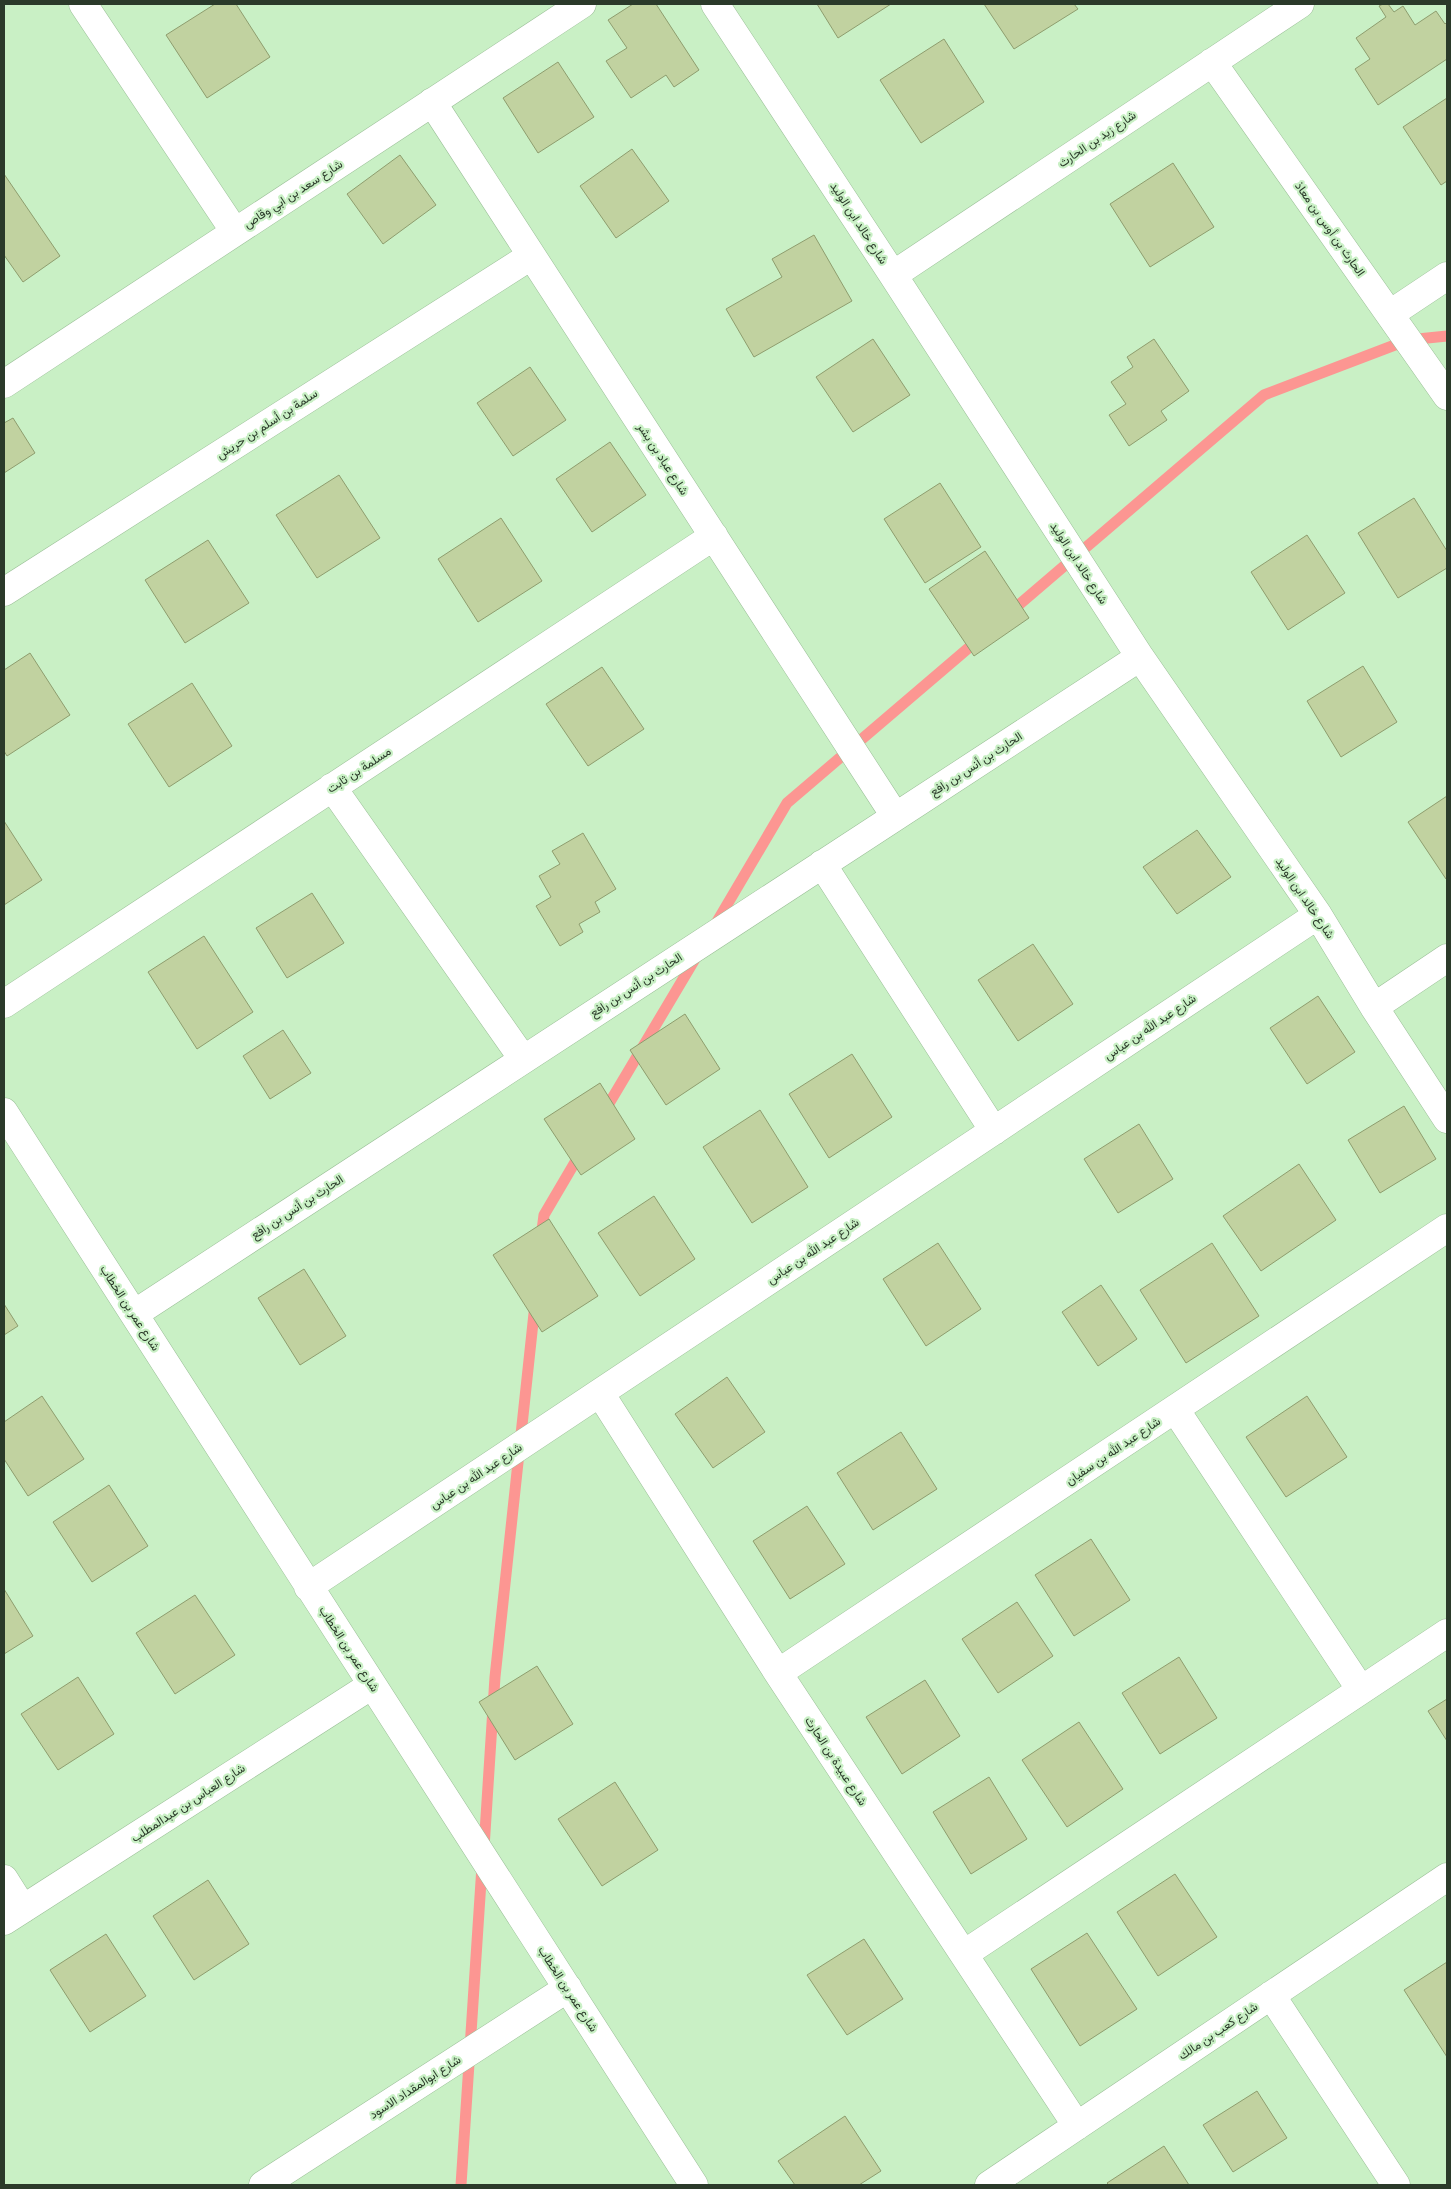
<svg xmlns="http://www.w3.org/2000/svg" width="1451" height="2189" font-family="Roboto,Vazirmatn,sans-serif">
	<style>
		.lines { fill: none; stroke-linecap: round; stroke-linejoin: round }
		.stream { stroke: #fc9692; stroke-width: 11 }
		.building { fill: #c1d2a0; stroke: #8e9d6e }
		.minor-casing { stroke: #9abf97; stroke-width: 29 }
		.minor { stroke: #fff; stroke-width: 28 }
		.labels { text-anchor: middle; dominant-baseline: central; stroke-width: 4.5; stroke-linejoin: round; paint-order: stroke }
		.street-label { font-size: 12px; fill: #2b3a2a; stroke: #c9f0c5 }
	</style>
	<rect width="100%" height="100%" fill="#c9f0c5"/>
	<g class="lines">
		<path class="stream" d="M1008,614L1264,395L1408,340L1447,336
			M715,925L787,803L979,639
			M604,1112L698,954
			M541,1238L544,1215L581,1152
			M484,1848L495,1677L535,1304
			M461,2185L482,1866"/>
	</g>
	<path class="building" d="M215,4H236L270,57L207,98L166,35Z
		M633,4H656L699,70L674,87L666,75L631,98L606,61L627,48L608,20Z
		M817,4H891L838,38Z
		M984,4H1074L1078,9L1014,49Z
		M1383,4H1388L1394,12L1403,6L1415,25L1436,11L1445,24L1447,22V59L1378,105L1355,69L1370,59L1356,38L1386,17L1379,6Z
		M944,39L984,102L921,143L880,80Z
		M558,62L594,117L538,153L503,98Z
		M1447,98V181L1441,185L1403,127Z
		M632,149L669,201L616,238L580,186Z
		M400,155L436,205L383,244L347,194Z
		M1173,163L1214,227L1150,267L1110,204Z
		M4,174L60,256L23,282L4,255Z
		M814,235L852,301L754,357L726,309L782,277L772,259Z
		M873,339L910,395L853,432L816,377Z
		M1154,339L1189,391L1161,411L1167,420L1129,446L1109,415L1126,404L1111,382L1133,367L1127,357Z
		M530,367L566,420L513,456L477,403Z
		M13,418L35,453L4,473V423Z
		M610,442L646,495L592,532L556,479Z
		M339,475L380,538L317,578L276,515Z
		M940,483L981,547L925,583L884,519Z
		M1414,498L1447,551V568L1398,598L1358,533Z
		M501,518L542,581L478,622L438,559Z
		M1307,535L1345,593L1288,630L1251,572Z
		M208,540L249,603L185,643L145,580Z
		M985,551L1029,618L974,656L929,589Z
		M30,653L70,715L7,756L4,751V670Z
		M1363,666L1397,722L1341,757L1307,701Z
		M602,667L644,729L588,766L546,704Z
		M192,683L232,746L169,787L128,724Z
		M1447,796V878L1446,879L1408,822Z
		M4,821L42,880L4,905Z
		M1197,830L1231,877L1177,914L1143,867Z
		M583,833L616,889L595,902L600,912L579,924L583,932L560,946L536,906L551,897L539,876L560,864L552,851Z
		M312,893L344,943L287,978L256,928Z
		M204,936L253,1012L197,1049L148,972Z
		M1033,944L1073,1004L1018,1041L978,980Z
		M1318,996L1355,1052L1307,1084L1270,1028Z
		M685,1014L720,1069L666,1105L630,1050Z
		M283,1030L311,1073L270,1099L243,1056Z
		M852,1054L892,1117L829,1158L789,1094Z
		M600,1083L635,1139L581,1175L544,1119Z
		M1404,1106L1436,1159L1380,1193L1348,1140Z
		M760,1110L808,1187L752,1223L703,1147Z
		M1139,1124L1173,1179L1118,1213L1084,1159Z
		M1299,1164L1336,1220L1261,1271L1223,1216Z
		M654,1196L695,1259L640,1296L598,1233Z
		M549,1219L598,1296L542,1332L493,1255Z
		M938,1243L981,1309L926,1346L883,1279Z
		M1212,1243L1259,1316L1186,1363L1140,1290Z
		M304,1269L346,1336L300,1365L258,1298Z
		M1101,1285L1137,1339L1098,1366L1062,1312Z
		M4,1304L18,1326L4,1335Z
		M727,1377L765,1432L713,1468L675,1414Z
		M42,1396L84,1459L28,1496L4,1459V1422Z
		M1307,1396L1347,1457L1286,1497L1246,1437Z
		M901,1432L937,1489L873,1530L837,1473Z
		M109,1485L148,1546L92,1582L53,1522Z
		M807,1506L845,1564L790,1599L753,1541Z
		M1091,1539L1130,1600L1074,1636L1035,1575Z
		M4,1589L33,1636L4,1654Z
		M195,1595L235,1655L175,1694L136,1633Z
		M1017,1602L1053,1656L998,1693L962,1639Z
		M1179,1657L1217,1718L1160,1754L1122,1693Z
		M537,1666L573,1724L515,1760L479,1702Z
		M78,1677L114,1734L58,1770L21,1714Z
		M925,1680L960,1736L902,1774L866,1717Z
		M1447,1699V1741L1428,1711Z
		M1079,1722L1123,1789L1067,1827L1022,1760Z
		M989,1777L1027,1839L971,1874L933,1812Z
		M615,1782L658,1850L602,1886L558,1819Z
		M1175,1874L1217,1937L1158,1976L1117,1912Z
		M208,1880L249,1944L194,1980L153,1916Z
		M1087,1933L1137,2009L1080,2046L1031,1969Z
		M106,1934L146,1996L90,2032L50,1970Z
		M864,1939L903,1999L847,2035L807,1975Z
		M1447,1962V2057L1404,1990Z
		M1257,2091L1287,2138L1233,2172L1203,2125Z
		M845,2116L881,2171L859,2185H795L778,2161Z
		M1164,2146L1189,2185H1109L1107,2183Z"/>
	<g class="lines">
		<g class="minor-casing">
			<path id="minor" d="M83,4L235,232
				M715,4L893,275L1140,657L1318,915L1374,1007L1447,1119
				M1212,62L1447,396
				M432,102L895,816
				M893,275L1300,4
				M1390,314L1447,276
				M4,384L582,4
				M4,592L531,256
				M332,787L523,1059
				M822,864L994,1131
				M4,1004L714,536
				M1374,1007L1447,958
				M4,1112L694,2185
				M134,1314L1140,657
				M600,1393L778,1673L1077,2126
				M1175,1409L1361,1690
				M308,1587L1318,915
				M778,1673L1447,1228
				M4,1879L23,1909
				M4,1921L372,1685
				M964,1954L1447,1633
				M1271,1995L1396,2185
				M263,2185L568,1988
				M989,2185L1447,1877"/>
		</g>
		<use href="#minor" class="minor"/>
	</g>
	<g class="labels">
		<g class="street-label">
			<text transform="translate(1097 139) rotate(-34)">شارع زيد بن الحارث</text>
			<text transform="translate(293 194) rotate(-33)">شارع سعد بن ابي وقاص</text>
			<text transform="translate(859 223) rotate(57)">شارع خالد ابن الوليد</text>
			<text transform="translate(1330 229) rotate(55)">الحارث بن أوس بن معاذ</text>
			<text transform="translate(267 424) rotate(-33)">سلمة بن أسلم بن حريش</text>
			<text transform="translate(663 459) rotate(57)">شارع عباد بن بشر</text>
			<text transform="translate(1079 563) rotate(57)">شارع خالد ابن الوليد</text>
			<text transform="translate(976 764) rotate(-33)">الحارث بن أنس بن رافع</text>
			<text transform="translate(359 770) rotate(-33)">مسلمة بن ثابت</text>
			<text transform="translate(1305 898) rotate(56)">شارع خالد ابن الوليد</text>
			<text transform="translate(636 985) rotate(-33)">الحارث بن أنس بن رافع</text>
			<text transform="translate(1150 1027) rotate(-34)">شارع عبد الله بن عباس</text>
			<text transform="translate(297 1207) rotate(-33)">الحارث بن أنس بن رافع</text>
			<text transform="translate(813 1251) rotate(-34)">شارع عبد الله بن عباس</text>
			<text transform="translate(130 1308) rotate(57)">شارع عمر بن الخطاب</text>
			<text transform="translate(1113 1451) rotate(-34)">شارع عبد الله بن سفيان</text>
			<text transform="translate(476 1476) rotate(-34)">شارع عبد الله بن عباس</text>
			<text transform="translate(349 1649) rotate(57)">شارع عمر بن الخطاب</text>
			<text transform="translate(836 1761) rotate(57)">شارع عبيدة بن الحارث</text>
			<text transform="translate(188 1803) rotate(-33)">شارع العباس بن عبدالمطلب</text>
			<text transform="translate(568 1989) rotate(57)">شارع عمر بن الخطاب</text>
			<text transform="translate(1218 2031) rotate(-34)">شارع كعب بن مالك</text>
			<text transform="translate(415 2087) rotate(-33)">شارع ابوالمقداد الاسود</text>
		</g>
	</g>
	<rect width="1451" height="2189" fill="none" stroke="#2b3a2a" stroke-width="10"/>
</svg>
